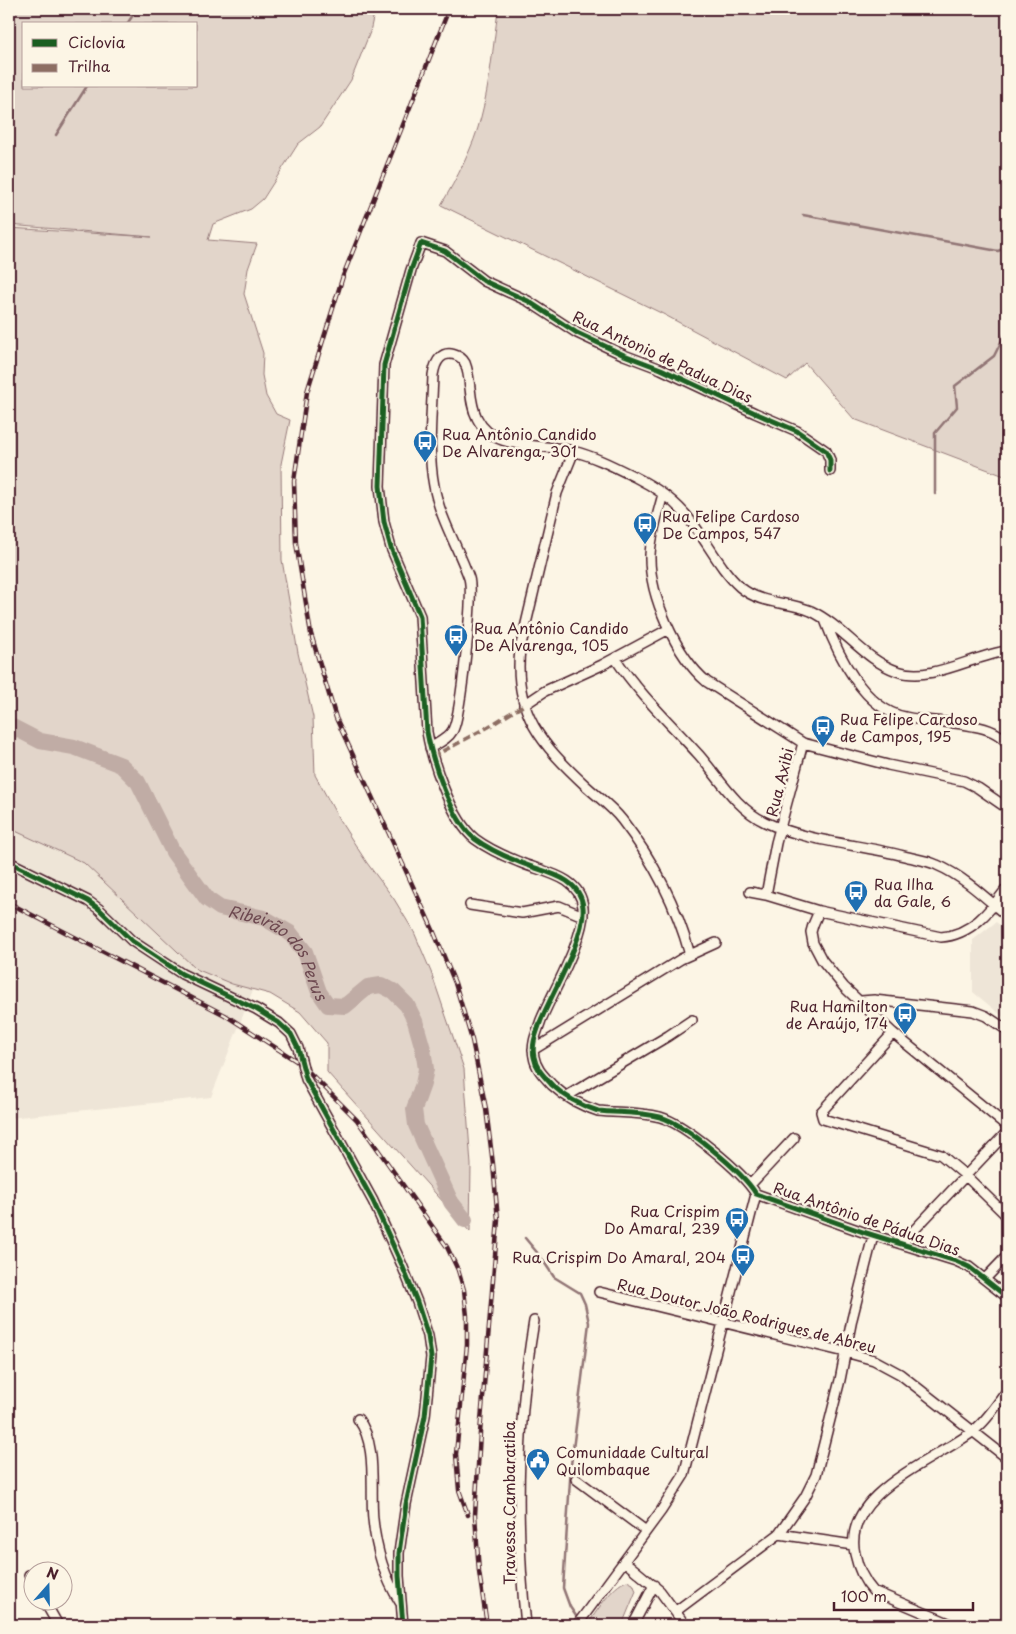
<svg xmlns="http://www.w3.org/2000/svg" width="1016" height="1634" font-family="'Playpen Sans',sans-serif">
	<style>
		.built { fill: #eee5d7 }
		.green { fill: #e2d5ca; stroke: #967a7a; fill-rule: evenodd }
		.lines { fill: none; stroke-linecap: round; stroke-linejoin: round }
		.stream { stroke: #917474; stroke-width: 2.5 }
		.river { stroke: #c0aca5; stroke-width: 16 }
		.street-casing { stroke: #4a1f2b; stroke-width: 12 }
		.street { stroke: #fcf5e5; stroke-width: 9 }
		.rail-casing { stroke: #4a1f2b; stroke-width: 4.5 }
		.rail { stroke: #fcf5e5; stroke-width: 2.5; stroke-dasharray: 8; stroke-linecap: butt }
		.quiet { stroke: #8d6e63; stroke-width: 4; stroke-dasharray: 8 4; stroke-linecap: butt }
		.cycleway-casing { stroke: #fcf5e5; stroke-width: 8 }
		.cycleway { stroke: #1b5e20; stroke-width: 5 }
		.labels { text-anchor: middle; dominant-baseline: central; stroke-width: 5; stroke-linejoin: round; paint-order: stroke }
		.street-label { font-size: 15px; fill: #4a1f2b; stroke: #fcf5e5 }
		.poi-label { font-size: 15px; fill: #4a1f2b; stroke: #fcf5e5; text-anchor: start }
		.water-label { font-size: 16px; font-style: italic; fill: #6d4950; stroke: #fcf5e5 }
	</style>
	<rect width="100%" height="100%" fill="#fcf5e5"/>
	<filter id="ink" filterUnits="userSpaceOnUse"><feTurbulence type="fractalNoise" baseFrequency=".02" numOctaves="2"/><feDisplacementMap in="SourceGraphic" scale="10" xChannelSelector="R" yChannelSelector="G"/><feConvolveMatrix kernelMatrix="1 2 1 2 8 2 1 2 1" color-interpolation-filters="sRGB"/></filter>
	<g filter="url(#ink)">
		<path class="built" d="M9,826L26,830L267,954L211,1097L9,1118Z
			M996,922L1007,931V1020L973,992V940Z"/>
		<path class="green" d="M9,9H375L370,32L351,80L320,127L298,144L263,199L251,209L213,224L208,240L257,244L248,269L244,294L263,353L262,375L266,396L276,414L290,420L281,464L282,560L298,653L313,717L315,775L340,821L367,863L394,899L414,932L431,972L464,1069L471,1165L470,1232L327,1072V1043L300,1012L270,994L232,984L196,969L84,863L9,828V228L152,237L9,225ZM24,24H196V86H24Z
			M496,9H1007V477L854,419L805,363L787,380L663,314L441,205C456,180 474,146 481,117C490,83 493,47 498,11Z
			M627,1581L633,1584L636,1591L622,1625H587C596,1613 612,1585 627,1581Z"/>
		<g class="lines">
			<path class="stream" d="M127,24L137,9
				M56,135L87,86
				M803,215L998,251L1007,247
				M935,494V433L957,407L955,386L994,356L1007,330
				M525,1238L540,1256L554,1277L580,1293L585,1304L589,1323L571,1465L563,1588L570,1607L578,1619"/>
			<path class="river" id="s1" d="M9,725L40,741L74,747L121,765L138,782L173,852L207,899L220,908L264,918L290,933L305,952L319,992L328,1005L345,1006L368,987L381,985L393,991L407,1005L415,1021L423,1049L426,1069L423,1084L414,1109L416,1125L451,1202L465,1220"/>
			<g class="street-casing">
				<path id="street" d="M574,451L557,493L520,649C513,713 542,745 586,786C598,797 612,807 622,820C653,860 677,907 690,955
					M830,471V460L826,451L797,431L755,413L661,369L624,355L577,333L528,301L484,281L445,251L421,243L411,270L384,365L380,486L384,522L391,548L420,616L427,732C432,761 452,821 475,839C487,848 504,856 519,862C541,872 580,875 583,907C586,936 553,991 541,1020C537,1032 531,1044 534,1057C536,1069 544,1076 552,1085C565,1097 582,1106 598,1111C619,1113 640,1112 660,1117C685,1124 743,1172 756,1194L863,1232L956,1261L969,1267L1007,1297
					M663,494C658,514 651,534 650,555C649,595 676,656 707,682L803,743L888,765L964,781L978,788L1007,808
					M825,620C838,655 864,709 905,717C927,722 951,721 973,726C986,728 999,732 1007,743
					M615,658C639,694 670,723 699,755C719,778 737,809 765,822C808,842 859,844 904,856C915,859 927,860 937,865C963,876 986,898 1007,916
					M524,705L545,691L602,665L669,629
					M430,748C438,743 448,739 453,730C461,713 474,595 469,578C458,547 440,519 434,486C427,450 432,411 433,375C434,369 436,362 440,358C447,350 461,355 465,363C472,380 468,401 477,418C494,453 541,442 572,451C594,456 615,467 635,477C657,488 679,504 693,524C709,545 721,570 740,587C761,605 788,601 811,611C843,626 864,660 897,671C931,683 974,655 1007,651
					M9,862L88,901L99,909L132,941L182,974L256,1009L279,1023L291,1034L298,1048L306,1079L373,1201L402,1265L417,1302L428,1336L431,1357L425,1416L406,1504L399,1553V1576L403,1625
					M750,892L766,895L776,843L803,743
					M766,895L819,911L941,937C971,935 990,911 1007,888
					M470,905L522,913L559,906L583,916
					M819,911L813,925L811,932L813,943L822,960L844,987L893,1033L1007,1126
					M861,1001L874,1000L973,1011L986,1016L1007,1030
					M893,1033L821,1112L823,1119L941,1155L965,1175L1007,1216
					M533,1050L681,959L716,943
					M567,1096L668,1036L692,1020
					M750,1185L794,1138
					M901,1244L1007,1132
					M985,1279L1007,1256
					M599,1292L845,1352L874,1360L900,1374L1007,1458
					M358,1419C378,1444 370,1489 373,1519C376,1549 384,1577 400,1602
					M576,1479L646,1531
					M779,1534L805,1497L816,1475L840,1380L852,1319L873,1236
					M624,1561L660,1591L685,1625
					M29,1575L32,1580
					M45,1602L58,1625
					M676,1611L779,1534L853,1545
					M526,1625C515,1524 517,1422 534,1321
					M577,1625L661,1511L684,1475L756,1194
					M633,1625L654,1585
					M953,1625L873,1591C863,1580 858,1568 855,1554C841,1493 934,1461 972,1432C986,1422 997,1404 1007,1391"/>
			</g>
			<use href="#street" class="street"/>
			<g class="rail-casing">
				<path id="rail" d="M449,9L343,276L307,392L294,481L296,543L311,634L336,718L433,930L455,983L472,1040L486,1109L493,1164L498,1220L480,1433L475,1515L479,1572L487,1625
					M9,903L225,1015L301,1064L357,1120L447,1247L458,1270L464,1290L467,1316V1345L456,1454L459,1490L468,1515"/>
			</g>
			<use href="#rail" class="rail"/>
			<path class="quiet" d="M432,757L488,727L524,705"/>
			<g class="cycleway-casing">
				<path id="cycleway" d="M830,471V460L826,451L797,431L755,413L661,369L624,355L577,333L528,301L484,281L445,251L421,243L411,270L384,365L380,486L384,522L391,548L420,616L427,732C432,761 452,821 475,839C487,848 504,856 519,862C541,872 580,875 583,907C586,936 553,991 541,1020C537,1032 531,1044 534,1057C536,1069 544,1076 552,1085C565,1097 582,1106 598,1111C619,1113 640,1112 660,1117C685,1124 743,1172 756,1194L863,1232L956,1261L969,1267L1007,1297
					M9,862L88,901L99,909L132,941L182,974L256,1009L279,1023L291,1034L298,1048L306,1079L373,1201L402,1265L417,1302L428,1336L431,1357L425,1416L406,1504L399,1553V1576L403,1625"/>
			</g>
			<use href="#cycleway" class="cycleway"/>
		</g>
	</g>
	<defs>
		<g id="bus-pin" transform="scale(1.25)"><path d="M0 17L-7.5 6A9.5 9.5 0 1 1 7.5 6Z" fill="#1f6fb2" stroke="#fcf5e5"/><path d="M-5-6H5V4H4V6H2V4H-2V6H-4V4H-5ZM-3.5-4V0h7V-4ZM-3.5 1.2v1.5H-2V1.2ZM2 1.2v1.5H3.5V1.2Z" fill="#fff"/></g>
		<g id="civic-pin" transform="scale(1.25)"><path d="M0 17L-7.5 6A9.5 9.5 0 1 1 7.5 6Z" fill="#1f6fb2" stroke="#fcf5e5"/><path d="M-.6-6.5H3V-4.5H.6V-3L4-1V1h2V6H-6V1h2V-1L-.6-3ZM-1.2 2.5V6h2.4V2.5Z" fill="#fff"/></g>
	</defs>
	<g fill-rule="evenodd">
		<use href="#bus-pin" x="425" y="442"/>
		<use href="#bus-pin" x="645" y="524"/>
		<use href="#bus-pin" x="456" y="636"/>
		<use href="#bus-pin" x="823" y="727"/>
		<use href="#bus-pin" x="856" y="892"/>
		<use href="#bus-pin" x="905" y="1014"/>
		<use href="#bus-pin" x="737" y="1219"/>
		<use href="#bus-pin" x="743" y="1256"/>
		<use href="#civic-pin" x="538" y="1460"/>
	</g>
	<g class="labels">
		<g class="street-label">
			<text transform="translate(663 356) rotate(25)">Rua Antonio de Padua Dias</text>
			<text transform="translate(779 782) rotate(-76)">Rua Axibi</text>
			<text transform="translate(867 1218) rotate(19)">Rua Antônio de Pádua Dias</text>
			<text transform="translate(747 1315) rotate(14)">Rua Doutor João Rodrigues de Abreu</text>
			<text transform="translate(508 1503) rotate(-90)">Travessa Cambaratiba</text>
		</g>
		<g class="poi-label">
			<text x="442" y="433">Rua Antônio Candido<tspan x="442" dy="17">De Alvarenga, 301</tspan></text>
			<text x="662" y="515">Rua Felipe Cardoso<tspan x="662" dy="17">De Campos, 547</tspan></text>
			<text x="474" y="627">Rua Antônio Candido<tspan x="474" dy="17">De Alvarenga, 105</tspan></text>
			<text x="840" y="718">Rua Felipe Cardoso<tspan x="840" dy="17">de Campos, 195</tspan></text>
			<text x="874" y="883">Rua Ilha<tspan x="874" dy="17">da Gale, 6</tspan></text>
			<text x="888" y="1005" text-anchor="end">Rua Hamilton<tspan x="888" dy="17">de Araújo, 174</tspan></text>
			<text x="720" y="1210" text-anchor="end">Rua Crispim<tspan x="720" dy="17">Do Amaral, 239</tspan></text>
			<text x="726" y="1256" text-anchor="end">Rua Crispim Do Amaral, 204</text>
			<text x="556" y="1451">Comunidade Cultural<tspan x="556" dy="17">Quilombaque</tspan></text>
		</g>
		<g class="water-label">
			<text stroke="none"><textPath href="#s1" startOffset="375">Ribeirão dos Perus</textPath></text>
		</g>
	</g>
	<rect width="1016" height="1634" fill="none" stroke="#fcf5e5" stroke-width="30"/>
	<rect x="15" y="15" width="986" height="1604" fill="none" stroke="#4a1f2b" stroke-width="2" filter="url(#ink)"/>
	<rect x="22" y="22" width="175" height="65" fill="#fcf5e5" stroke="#b59f9b"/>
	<rect x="32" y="39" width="25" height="8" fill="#1b5e20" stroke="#b59f9b"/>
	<text x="68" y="48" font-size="15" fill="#4a1f2b">Ciclovia</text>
	<rect x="32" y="64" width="25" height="8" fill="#8d6e63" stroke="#b59f9b"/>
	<text x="68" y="72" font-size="15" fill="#4a1f2b">Trilha</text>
	<g transform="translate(48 1586) rotate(20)"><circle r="24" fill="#fcf5e5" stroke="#b59f9b"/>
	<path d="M0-4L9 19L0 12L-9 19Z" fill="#1f6fb2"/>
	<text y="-8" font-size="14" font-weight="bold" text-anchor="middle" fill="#4a1f2b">N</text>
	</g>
	<path d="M834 1602v8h139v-8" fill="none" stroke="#4a1f2b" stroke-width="2.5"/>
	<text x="841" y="1602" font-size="15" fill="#4a1f2b" stroke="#fcf5e5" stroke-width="4" paint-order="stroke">100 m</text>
</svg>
